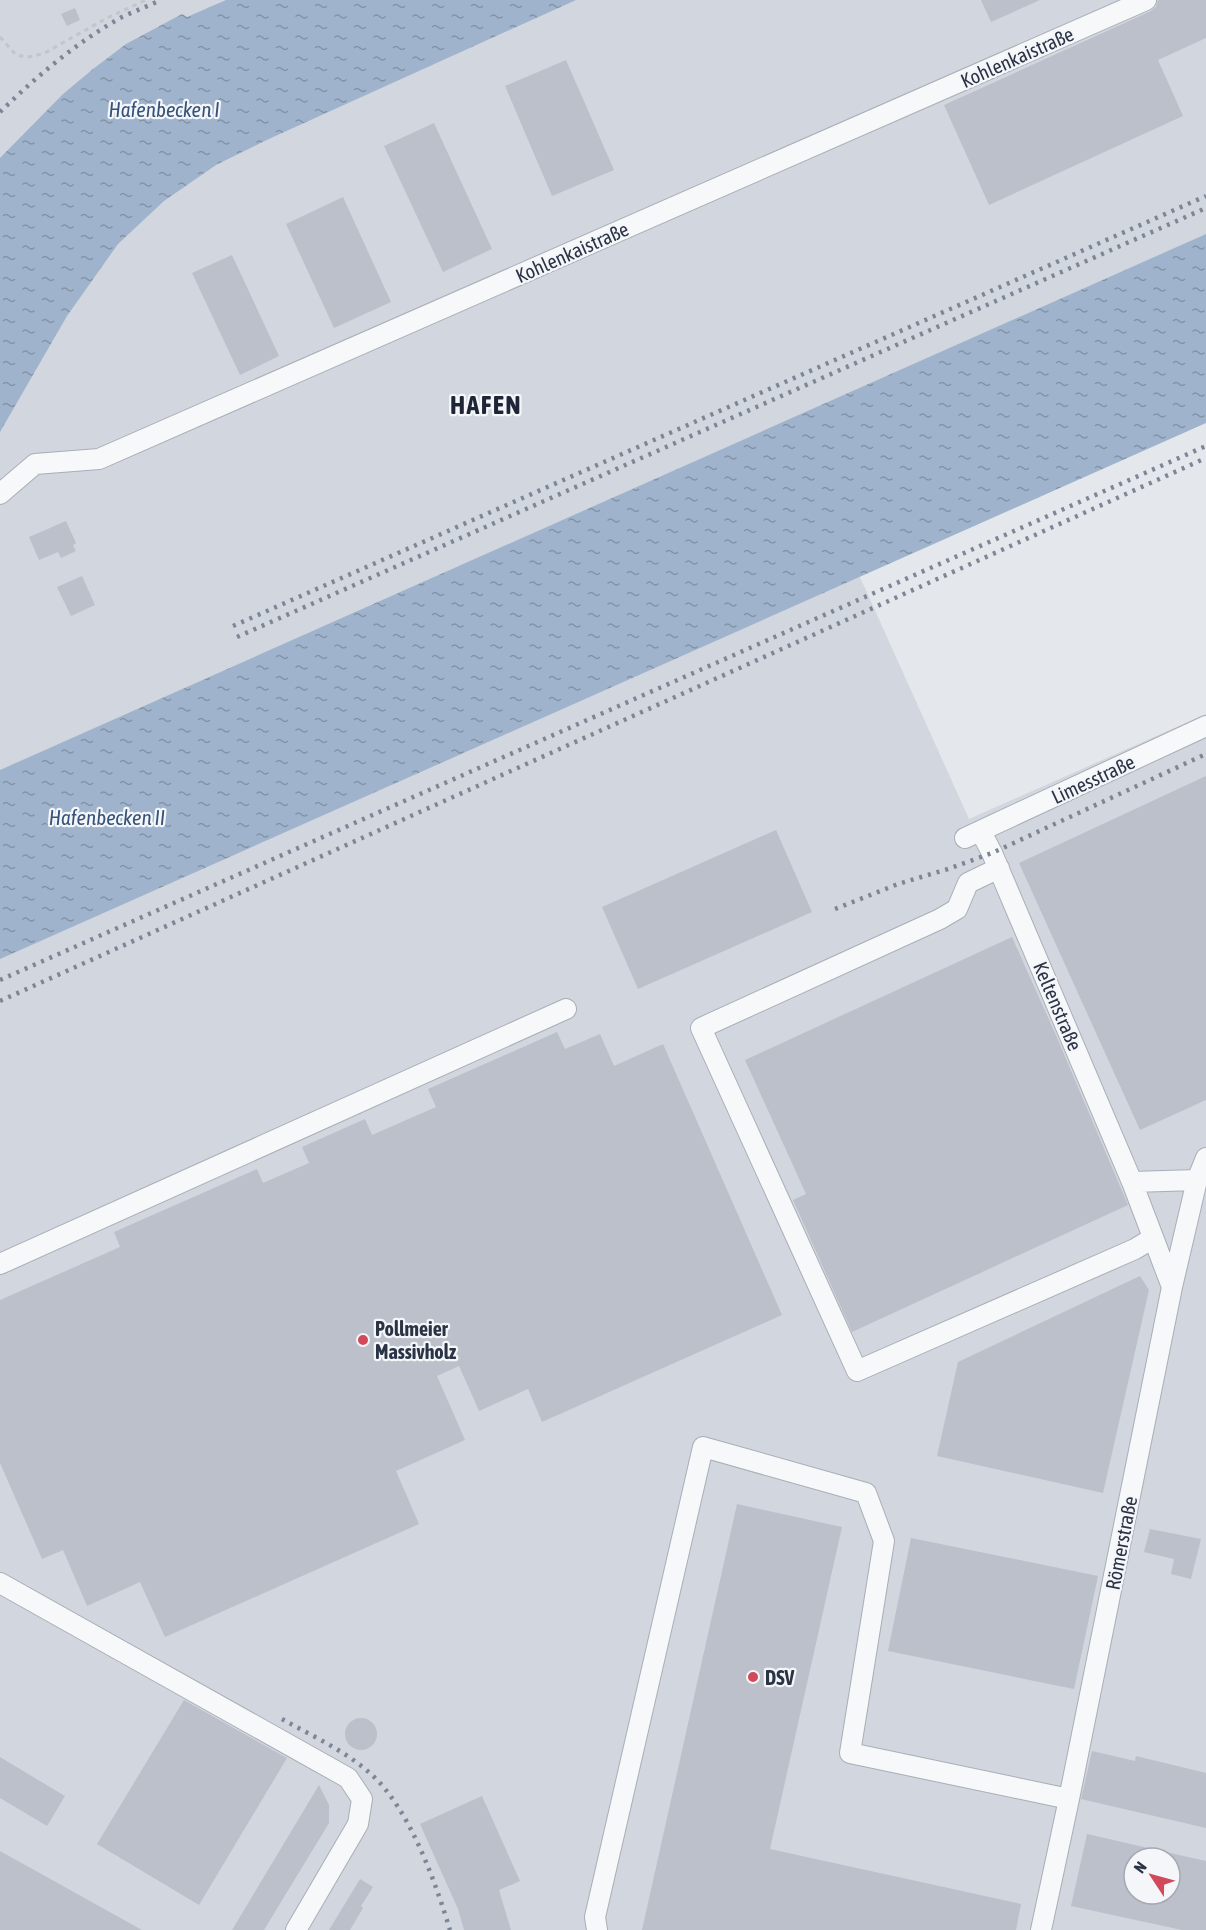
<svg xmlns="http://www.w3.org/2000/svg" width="1206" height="1930" font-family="'Asap Condensed',sans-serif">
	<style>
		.built { fill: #d2d6de; fill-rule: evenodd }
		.water { fill: url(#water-ripples) }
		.building { fill: #bbc0ca }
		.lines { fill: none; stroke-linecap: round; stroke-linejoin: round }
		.minor-casing { stroke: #a9aeb7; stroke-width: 22 }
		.path { stroke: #c2c5cb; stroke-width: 3; stroke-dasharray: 4.5 4.5; stroke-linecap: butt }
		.minor { stroke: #f7f8fa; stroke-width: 20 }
		.rail { stroke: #7d8696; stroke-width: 4.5; stroke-dasharray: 3 6; stroke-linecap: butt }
		.poi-dot { fill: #d1495b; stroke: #f4f6f9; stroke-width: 2 }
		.labels { text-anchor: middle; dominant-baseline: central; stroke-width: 4.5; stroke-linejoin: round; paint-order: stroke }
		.street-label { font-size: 20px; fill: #2b3445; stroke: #f4f6f9 }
		.poi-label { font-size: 20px; font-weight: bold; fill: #2b3445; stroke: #f4f6f9; text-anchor: start }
		.water-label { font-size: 21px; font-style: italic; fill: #34527a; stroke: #f4f6f9 }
		.district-label { font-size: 26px; font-weight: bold; letter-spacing: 1.5px; fill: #1d2536; stroke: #f4f6f9 }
	</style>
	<defs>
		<pattern id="water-ripples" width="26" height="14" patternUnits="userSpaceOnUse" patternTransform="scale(1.5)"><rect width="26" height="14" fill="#9fb4cc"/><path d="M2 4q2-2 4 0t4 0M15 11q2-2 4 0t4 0" fill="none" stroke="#8293a7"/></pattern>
	</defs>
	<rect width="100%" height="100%" fill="#e4e7ec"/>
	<path class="built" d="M0,0H1206V410L836,524L969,819L1206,714V1930H0ZM1134,1858H1170V1894H1134Z"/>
	<path class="water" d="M226,0H576L271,138L216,165L164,201L118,244L67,316L0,432V158L63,94L93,69L126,44L182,14L187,17Z
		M1206,234V423L0,959V770Z"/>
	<path class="building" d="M981,0H1040L991,22Z
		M1158,0H1206V38L1158,60L1183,116L989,205L944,105L1151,11L1156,7Z
		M75,8L80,20L67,26L61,14Z
		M566,60L614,170L552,196L505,86Z
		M434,123L492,249L443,272L384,146Z
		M343,197L391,302L334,328L286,224Z
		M232,255L279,356L240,375L192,273Z
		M66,521L76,543L73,545L76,551L61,558L58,552L39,560L29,537Z
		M82,576L95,605L71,616L57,587Z
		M1206,776V1100L1140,1130L1019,863Z
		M776,830L812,912L638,989L602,907Z
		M1012,937L1055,1033L1128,1205L852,1332L793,1200L806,1194L745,1060Z
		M557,1032L565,1049L600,1034L614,1066L663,1044L782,1315L542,1422L528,1389L479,1411L459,1366L437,1376L465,1440L396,1471L419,1524L165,1637L140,1582L87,1606L63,1550L42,1559L0,1463V1300L120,1247L114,1232L257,1169L263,1183L309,1163L302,1147L365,1119L372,1135L436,1107L428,1089Z
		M1140,1276L1149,1290L1103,1493L937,1456L958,1362Z
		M737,1504L842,1527L770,1849L1021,1904L1016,1930H642Z
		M1150,1529L1201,1539L1191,1579L1171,1574L1174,1559L1144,1552Z
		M911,1538L1098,1576L1074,1689L888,1651Z
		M184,1700L287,1758L199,1905L97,1844Z
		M345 1734a16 16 0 1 1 32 0a16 16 0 1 1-32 0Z
		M1092,1751L1135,1761L1136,1756L1206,1773V1828L1081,1799Z
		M0,1757L65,1796L47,1826L0,1798Z
		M319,1785L329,1805V1823L264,1930H232Z
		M482,1796L520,1881L499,1890L511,1930H464L458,1909L420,1824Z
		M1087,1834L1170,1853L1169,1858H1134V1894H1170V1853L1206,1861V1930H1182L1071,1906Z
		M0,1851L142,1930H0Z
		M360,1879L373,1887L361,1906L363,1908L350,1930H329Z"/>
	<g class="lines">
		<g class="minor-casing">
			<path id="minor" d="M0,494L35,464L99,459L1146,0
				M981,832L992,853L1132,1182L1172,1287
				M965,838L1206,726
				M999,868L968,883L957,909L940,919L701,1028L857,1371L1135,1249L1153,1238
				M1132,1182L1197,1180
				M0,1264L566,1009
				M0,1583L348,1778L362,1799L358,1824L296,1930
				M597,1930L595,1917L703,1447L866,1493L884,1541L850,1753L1069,1799
				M1041,1930L1069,1799L1172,1287L1197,1180L1206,1158"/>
		</g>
		<path class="path" d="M0,37L16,55L28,57L43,54L107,18L146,0"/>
		<use href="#minor" class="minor"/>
		<path class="rail" d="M0,112C37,76 77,42 122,17C135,11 148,6 161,0
			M233,626L1206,196
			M237,637L1206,208
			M835,909L898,884L948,869L992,853L1206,754
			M0,980L1206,446
			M0,1001L1206,458
			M282,1719C312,1736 346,1751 372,1775C410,1810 435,1881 450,1930"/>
	</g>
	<g class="poi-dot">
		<circle cx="363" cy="1340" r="6"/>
		<circle cx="753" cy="1677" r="6"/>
	</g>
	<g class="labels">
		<g class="street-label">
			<text transform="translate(1017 57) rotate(-24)">Kohlenkaistraße</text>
			<text transform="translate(572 252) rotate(-24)">Kohlenkaistraße</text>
			<text transform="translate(1093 779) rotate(-25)">Limesstraße</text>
			<text transform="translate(1058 1006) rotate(67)">Keltenstraße</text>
			<text transform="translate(1121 1543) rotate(-79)">Römerstraße</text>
		</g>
		<g class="poi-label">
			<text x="375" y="1328">Pollmeier<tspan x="375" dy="23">Massivholz</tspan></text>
			<text x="765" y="1677">DSV</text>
		</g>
		<g class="water-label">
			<text x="164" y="109">Hafenbecken I</text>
			<text x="107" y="817">Hafenbecken II</text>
		</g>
		<g class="district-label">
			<text x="486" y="405">HAFEN</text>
		</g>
	</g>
	<g transform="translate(1152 1876) rotate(306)"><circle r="28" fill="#f4f6f9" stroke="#a4a8b1" stroke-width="1.5"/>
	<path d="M0-4.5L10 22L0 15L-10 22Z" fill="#d1495b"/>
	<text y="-9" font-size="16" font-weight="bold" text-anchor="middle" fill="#2b3445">N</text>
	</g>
</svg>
